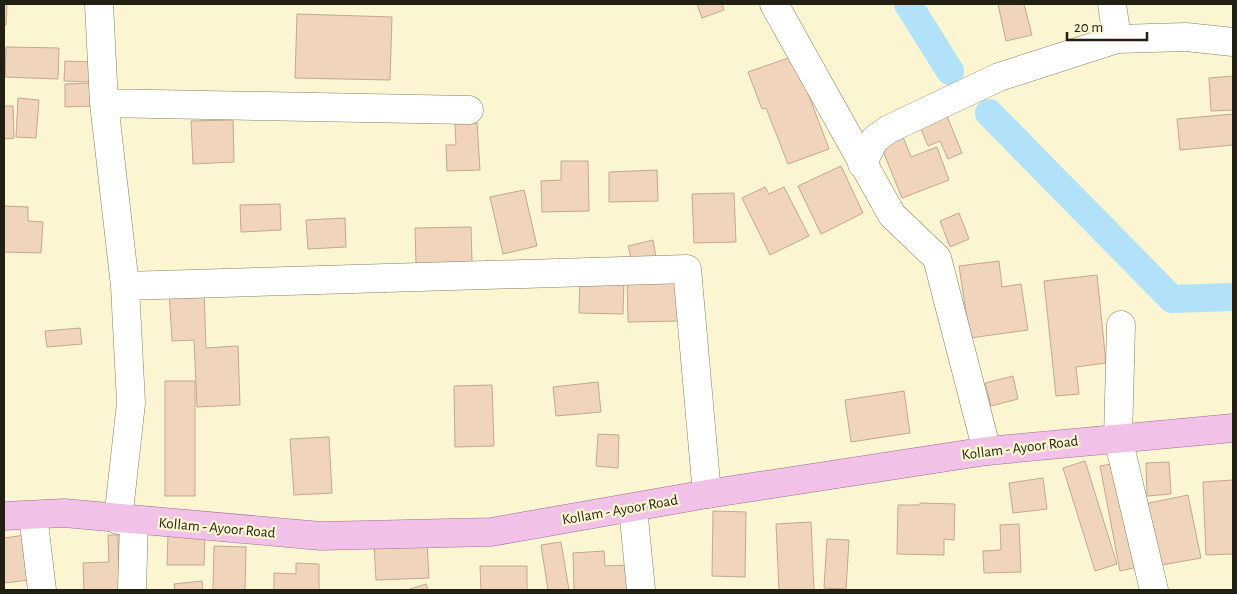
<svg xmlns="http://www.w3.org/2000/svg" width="1237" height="594" font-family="'Alegreya Sans',sans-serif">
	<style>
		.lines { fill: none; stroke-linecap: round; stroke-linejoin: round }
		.canal { stroke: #b2e2fa; stroke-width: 28 }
		.building { fill: #f1d4bc; stroke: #c3a891 }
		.minor-casing { stroke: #878162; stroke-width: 29 }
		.major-casing { stroke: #a26e92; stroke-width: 29 }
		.minor { stroke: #fff; stroke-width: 28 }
		.major { stroke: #f1c1e7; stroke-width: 28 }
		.labels { text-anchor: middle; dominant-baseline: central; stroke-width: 4.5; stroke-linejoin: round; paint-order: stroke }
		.street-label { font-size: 15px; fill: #221f13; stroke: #fbf5d2 }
	</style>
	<rect width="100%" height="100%" fill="#fbf5d2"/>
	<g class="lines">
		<path class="canal" d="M908,4L950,71
			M989,113L1172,299L1233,297"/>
	</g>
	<path class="building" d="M4,4H7L6,25H4Z
		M697,4H722L724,10L702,18Z
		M998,4H1024L1032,35L1006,41Z
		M297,14L392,17L390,80L295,78Z
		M6,47L59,48L58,79L5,77Z
		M794,56L829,149L788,164L766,108L762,109L748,72Z
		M65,61L93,62L92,82L64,81Z
		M1233,76V110L1211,111L1209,78Z
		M93,83V106L65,107V84Z
		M18,98L39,100L36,138L16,137Z
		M4,106H13L14,138L4,139Z
		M945,111L962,153L948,159L940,141L928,146L918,122Z
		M1233,114V145L1180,150L1177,119Z
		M233,120L234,162L193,164L191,121Z
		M477,123L480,170L447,171L446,145H456L455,124Z
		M903,137L911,157L937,147L949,180L902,198L881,146Z
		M561,161H588L589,211L542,212L541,181L561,180Z
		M841,166L863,213L821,234L798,186Z
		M657,170L658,201L609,202V172Z
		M765,187L769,194L784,187L809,236L770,255L742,198Z
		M524,190L537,246L503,254L490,197Z
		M734,193L736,242L694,243L692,194Z
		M280,204L281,230L241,232L240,205Z
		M4,206L28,207V221L43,222L41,253L4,252Z
		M959,213L969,239L950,247L940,221Z
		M345,218L346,247L308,249L306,220Z
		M471,227L472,262L416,264L415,228Z
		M653,240L656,257L632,262L628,246Z
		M999,261L1002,287L1021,284L1028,330L970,338L959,266Z
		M678,274L680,321L628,322L627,275Z
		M1097,275L1106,363L1076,367L1079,394L1056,396L1044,281Z
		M580,278L624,279L623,314L579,313Z
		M204,289L206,348L238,346L240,405L197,407L194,340L172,341L169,290Z
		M80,328L82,344L47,347L45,331Z
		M1013,376L1018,399L991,406L985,383Z
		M165,381H195V496H165Z
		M598,382L601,412L556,416L553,387Z
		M492,385L494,446L455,447L454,386Z
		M904,391L910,433L851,442L845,400Z
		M598,434L619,435L618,468L596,466Z
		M329,437L332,493L294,495L290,439Z
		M1085,461L1117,564L1095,571L1063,468Z
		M1169,462L1171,494L1147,496L1146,463Z
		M1118,463L1138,567L1120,571L1100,466Z
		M1043,478L1047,509L1013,513L1009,483Z
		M1233,480V554L1206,555L1203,482Z
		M1188,495L1201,558L1156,566L1144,504Z
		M920,503L955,504L954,540L944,539V555L897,554L898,505H920Z
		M713,511L746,512L745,577L712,576Z
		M811,522L814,590H779L776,524Z
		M1019,524L1021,572L984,573L983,551L1001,550L1000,525Z
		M32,534L38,579L4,583V538Z
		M108,535H118L119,590H84L83,563L109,562Z
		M168,535L205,536L204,565H167Z
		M827,539L849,540L846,589L824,588Z
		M561,542L569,590H548L541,545Z
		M427,543L429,578L376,580L374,545Z
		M214,546L246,547L245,590H213Z
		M604,551L605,566L629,565L630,590H574L573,553Z
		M296,563L319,564V590H274V573L296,574Z
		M480,566H527V590H481Z
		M202,581L203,590H175L174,584Z
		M426,584L428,590H407Z"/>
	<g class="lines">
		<g class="minor-casing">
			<path id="minor" d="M99,4L104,103L125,286L131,403L118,520
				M774,4L892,215L937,258L987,451
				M1112,4L1117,39
				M104,103L469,110
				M862,164L875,139L889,129L999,77L1117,39L1186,37L1233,42
				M125,286L687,269L707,494
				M1121,325L1118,438L1154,590
				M633,508L641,590
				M33,515L42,590
				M132,590L134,520"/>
		</g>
		<g class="major-casing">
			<path id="major" d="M4,516L64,513L321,536L491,532L707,494L987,451L1233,428"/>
		</g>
		<use href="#minor" class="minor"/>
		<use href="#major" class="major"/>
	</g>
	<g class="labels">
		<g class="street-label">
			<text transform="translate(1020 448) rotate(-7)">Kollam - Ayoor Road</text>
			<text transform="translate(620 510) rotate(-10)">Kollam - Ayoor Road</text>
			<text transform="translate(217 528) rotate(5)">Kollam - Ayoor Road</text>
		</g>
	</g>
	<rect width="1237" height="594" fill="none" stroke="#221f13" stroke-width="10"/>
	<path d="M1067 32v8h80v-8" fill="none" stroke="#221f13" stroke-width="2.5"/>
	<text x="1074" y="32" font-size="15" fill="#221f13" stroke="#fbf5d2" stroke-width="4" paint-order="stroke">20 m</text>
</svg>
